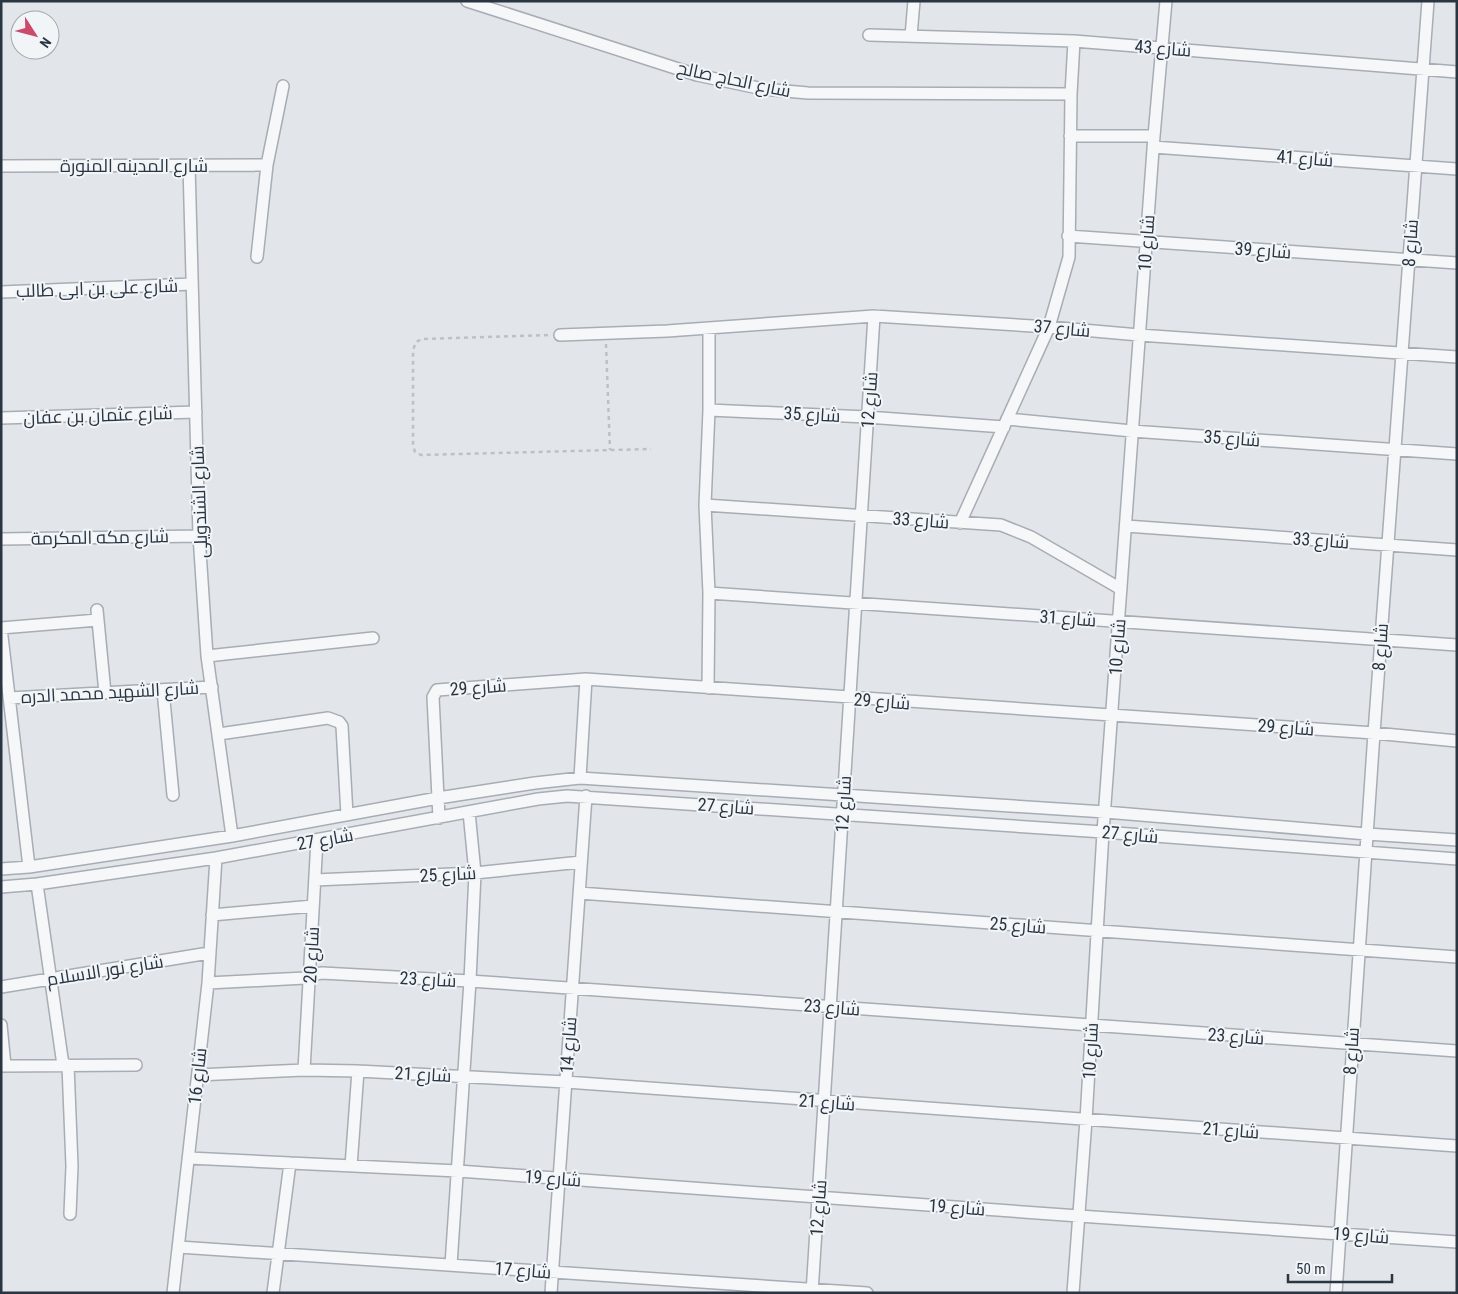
<svg xmlns="http://www.w3.org/2000/svg" width="1458" height="1294" font-family="'Roboto Condensed',Cairo,sans-serif">
	<style>
		.lines { fill: none; stroke-linecap: round; stroke-linejoin: round }
		.street-casing { stroke: #a7adb4; stroke-width: 14 }
		.path { stroke: #bcc1c5; stroke-width: 2.5; stroke-dasharray: 4 4; stroke-linecap: butt }
		.street { stroke: #f5f7f8; stroke-width: 11 }
		.labels { text-anchor: middle; dominant-baseline: central; stroke-width: 4; stroke-linejoin: round; paint-order: stroke }
		.street-label { font-size: 18px; fill: #2a3542; stroke: #f2f5f8 }
	</style>
	<rect width="100%" height="100%" fill="#e2e6ea"/>
	<g class="lines">
		<g class="street-casing">
			<path id="street" d="M467,1L697,75L763,89L808,93L1071,94
				M869,35L1074,41L1457,72
				M911,36L914,1
				M1070,136H1154
				M1153,147L1457,169
				M189,165L199,536L207,656L232,836
				M1,166L267,165
				M1068,236L1457,263
				M257,257L267,165L283,86
				M1,292L192,284
				M560,335L667,331L874,316L1049,327L1139,335L1457,357
				M709,410L867,417L1004,427
				M1,418L196,412
				M1007,419L1132,431L1457,454
				M705,505L1001,525L1031,537L1121,589
				M960,523L1049,327L1069,257L1071,94L1074,41
				M1126,526L1457,550
				M1,539L199,536
				M709,593L1457,645
				M97,610L105,693
				M1,628L29,867
				M1,628L98,620
				M207,656L373,638
				M708,688L709,593L705,505L709,410V328
				M163,690L173,795
				M9,698L212,687
				M219,734L328,718L339,722L342,726L347,815
				M580,778L586,679
				M439,818L433,697L437,690L586,679L1374,733L1457,741
				M1,869L29,867L232,836L438,798L535,783L580,778L1105,812L1367,834L1457,840
				M315,880L475,873L581,862
				M37,884L63,1065
				M1,887L37,884L216,858L538,799L567,796L1103,832L1457,859
				M579,893L1457,957
				M212,915L313,906
				M208,983L305,978L310,975L322,973L470,981L1457,1051
				M1,987L209,953
				M1,1025L5,1066
				M68,1065L72,1166L70,1214
				M1,1066L136,1065
				M304,1070L317,840
				M198,1075L304,1070L358,1071L566,1082L1457,1146
				M189,1158L458,1171L1079,1216L1457,1242
				M351,1166L358,1071
				M179,1247L867,1293
				M451,1265L470,981L475,873L469,812
				M173,1293L208,983L216,858
				M273,1293L290,1163
				M551,1293L586,796
				M812,1293C834,967 853,641 874,316
				M1073,1293L1086,1120L1103,832L1154,136L1166,1
				M1336,1293L1374,733L1428,1"/>
		</g>
		<path class="path" d="M548,335L422,339L416,342L413,350V445L415,452L421,455L651,449
			M606,344L610,450"/>
		<use href="#street" class="street"/>
	</g>
	<g class="labels">
		<g class="street-label">
			<text transform="translate(1163 48) rotate(4)">شارع 43</text>
			<text transform="translate(734 79) rotate(12)">شارع الحاج صالح</text>
			<text transform="translate(1305 158) rotate(4)">شارع 41</text>
			<text x="134" y="165">شارع المدينه المنورة</text>
			<text transform="translate(1146 243) rotate(-86)">شارع 10</text>
			<text transform="translate(1410 243) rotate(-86)">شارع 8</text>
			<text transform="translate(1263 250) rotate(4)">شارع 39</text>
			<text transform="translate(97 288) rotate(-2)">شارع على بن ابى طالب</text>
			<text transform="translate(1062 328) rotate(5)">شارع 37</text>
			<text transform="translate(869 400) rotate(-86)">شارع 12</text>
			<text transform="translate(812 414) rotate(3)">شارع 35</text>
			<text transform="translate(98 415) rotate(-2)">شارع عثمان بن عفان</text>
			<text transform="translate(1232 438) rotate(4)">شارع 35</text>
			<text transform="translate(199 502) rotate(-92)">شارع الشندويلى</text>
			<text transform="translate(921 520) rotate(4)">شارع 33</text>
			<text transform="translate(100 537) rotate(-1)">شارع مكه المكرمة</text>
			<text transform="translate(1321 540) rotate(4)">شارع 33</text>
			<text transform="translate(1068 618) rotate(4)">شارع 31</text>
			<text transform="translate(1117 647) rotate(-86)">شارع 10</text>
			<text transform="translate(1380 647) rotate(-86)">شارع 8</text>
			<text transform="translate(478 687) rotate(-4)">شارع 29</text>
			<text transform="translate(110 692) rotate(-3)">شارع الشهيد محمد الدره</text>
			<text transform="translate(882 701) rotate(4)">شارع 29</text>
			<text transform="translate(1286 727) rotate(4)">شارع 29</text>
			<text transform="translate(843 804) rotate(-87)">شارع 12</text>
			<text transform="translate(726 806) rotate(4)">شارع 27</text>
			<text transform="translate(1130 834) rotate(5)">شارع 27</text>
			<text transform="translate(325 839) rotate(-10)">شارع 27</text>
			<text transform="translate(448 874) rotate(-3)">شارع 25</text>
			<text transform="translate(1018 925) rotate(4)">شارع 25</text>
			<text transform="translate(311 955) rotate(-87)">شارع 20</text>
			<text transform="translate(105 970) rotate(-9)">شارع نور الاسلام</text>
			<text transform="translate(428 979) rotate(3)">شارع 23</text>
			<text transform="translate(832 1007) rotate(4)">شارع 23</text>
			<text transform="translate(1236 1036) rotate(4)">شارع 23</text>
			<text transform="translate(568 1045) rotate(-86)">شارع 14</text>
			<text transform="translate(1090 1051) rotate(-87)">شارع 10</text>
			<text transform="translate(1351 1051) rotate(-86)">شارع 8</text>
			<text transform="translate(423 1074) rotate(3)">شارع 21</text>
			<text transform="translate(197 1076) rotate(-84)">شارع 16</text>
			<text transform="translate(827 1102) rotate(4)">شارع 21</text>
			<text transform="translate(1231 1130) rotate(4)">شارع 21</text>
			<text transform="translate(553 1178) rotate(4)">شارع 19</text>
			<text transform="translate(957 1207) rotate(4)">شارع 19</text>
			<text transform="translate(818 1208) rotate(-86)">شارع 12</text>
			<text transform="translate(1361 1235) rotate(4)">شارع 19</text>
			<text transform="translate(523 1270) rotate(4)">شارع 17</text>
		</g>
	</g>
	<rect width="1458" height="1294" fill="none" stroke="#2a3542" stroke-width="5"/>
	<g transform="translate(35 35) rotate(126)"><circle r="24" fill="#f2f5f8" stroke="#a2a8af"/>
	<path d="M0-4L9 19L0 12L-9 19Z" fill="#cc4a6a"/>
	<text y="-8" font-size="14" font-weight="bold" text-anchor="middle" fill="#2a3542">N</text>
	</g>
	<path d="M1288 1274v8h104v-8" fill="none" stroke="#2a3542" stroke-width="2.5"/>
	<text x="1296" y="1274" font-size="15" fill="#2a3542" stroke="#f2f5f8" stroke-width="4" paint-order="stroke">50 m</text>
</svg>
